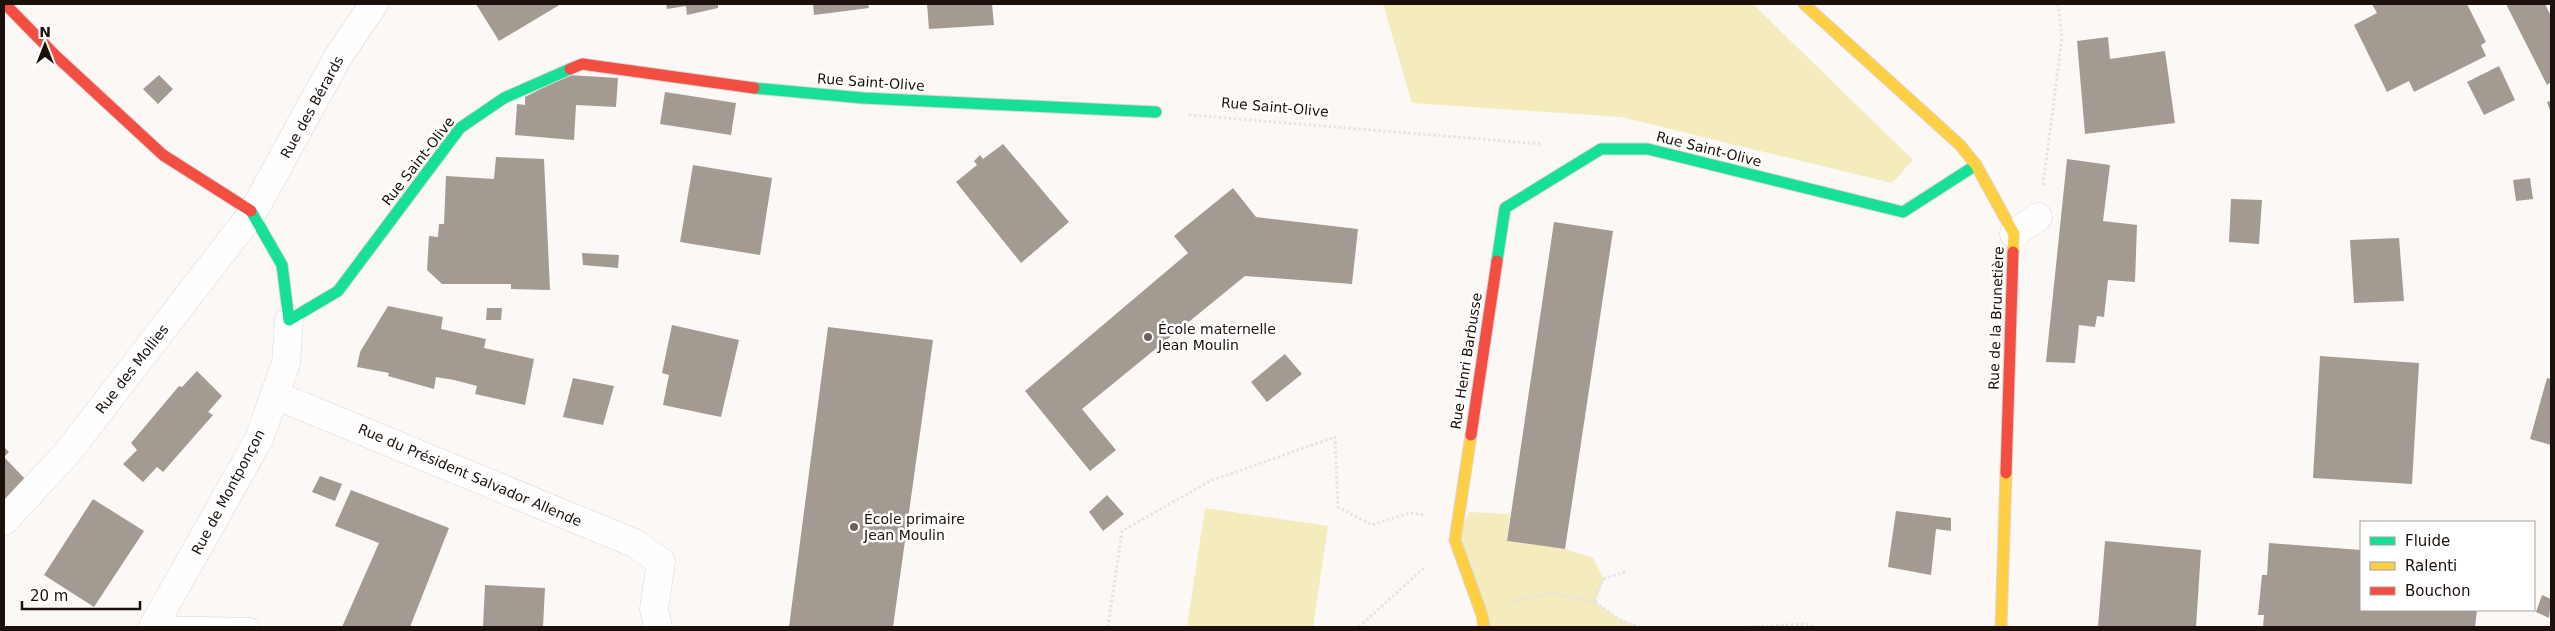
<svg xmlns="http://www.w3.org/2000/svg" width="2555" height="631" font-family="'DejaVu Sans',sans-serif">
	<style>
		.green { fill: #f4ecbd }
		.building { fill: #a39b91 }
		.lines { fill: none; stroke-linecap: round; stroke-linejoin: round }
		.lane-casing { stroke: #ded5d2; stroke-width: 19 }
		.street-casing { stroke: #ded5d2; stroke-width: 29 }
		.fast-casing { stroke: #ded5d2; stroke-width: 13 }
		.slow-casing { stroke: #ded5d2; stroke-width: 13 }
		.jam-casing { stroke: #ded5d2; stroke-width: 13 }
		.path { stroke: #e5e4e3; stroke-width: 3; stroke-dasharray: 2.5 2.5; stroke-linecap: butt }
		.lane { stroke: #fffefe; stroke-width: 18 }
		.street { stroke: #fffefe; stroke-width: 28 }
		.fast { stroke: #16e098; stroke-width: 11 }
		.slow { stroke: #ffcf43; stroke-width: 11 }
		.jam { stroke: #f24e42; stroke-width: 11 }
		.poi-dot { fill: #6a615d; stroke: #fff; stroke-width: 2 }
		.labels { text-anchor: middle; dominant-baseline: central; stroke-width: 5; stroke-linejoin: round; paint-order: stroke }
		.street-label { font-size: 14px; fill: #1c100b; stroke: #fff }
		.poi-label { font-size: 14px; fill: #1c100b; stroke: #fff; text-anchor: start }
	</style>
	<rect width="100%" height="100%" fill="#fcf8f6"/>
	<path class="green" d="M1383,4H1753L1913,160L1892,183L1621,117L1412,103Z
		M1205,508L1328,526L1313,627H1187Z
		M1469,512L1510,514L1507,541L1565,549L1593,558L1604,579L1595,602L1620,620L1639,627H1484L1455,540Z"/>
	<path class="building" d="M476,4H561L499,41Z
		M666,4H718V8L687,15L686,6L667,9Z
		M813,4H868L869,8L814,15Z
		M927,4H992L994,25L929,29Z
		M2372,4H2467L2486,42L2481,45L2486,56L2414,92L2409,81L2387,92L2354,25L2377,13Z
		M2506,4H2545L2551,16V82L2547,85Z
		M2108,37L2110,59L2165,51L2175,123L2085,134L2077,41Z
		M2499,66L2515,100L2484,115L2467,82Z
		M159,75L173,89L158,104L143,89Z
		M568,75L618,78L616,107L576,105L574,140L515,135L517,104L525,105V97Z
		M665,92L736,103L731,135L660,124Z
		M2551,101V113L2547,102Z
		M1003,144L1069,222L1021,263L956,182L977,165L974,161L980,155L983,159Z
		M496,157L544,159L550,290L511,289V284H442L427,270L429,236L438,237L439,224H444L446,176L494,179Z
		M2067,159L2110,165L2103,221L2137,225L2135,282L2108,280L2104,317L2097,316L2095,327L2079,325L2075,363L2046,362Z
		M693,165L772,178L760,255L680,242Z
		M2530,178L2533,199L2516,201L2513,180Z
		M1233,188L1256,217L1358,229L1352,284L1245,276L1082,409L1116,450L1090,471L1025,391L1188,253L1174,236Z
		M2231,199L2262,200L2259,244L2229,242Z
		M1554,222L1613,231L1565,549L1507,541Z
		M2399,238L2404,301L2354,303L2350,240Z
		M582,253L619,255L618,268L583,265Z
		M388,306L443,317L441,329L486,339L484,348L534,359L525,405L475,394L477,386L454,380L436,377L434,389L388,376L389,373L357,367L360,352Z
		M487,308H502L501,320H486Z
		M672,325L739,340L721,417L663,405L669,375L662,373Z
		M828,327L933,340L893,627H789Z
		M1285,354L1302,374L1267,402L1251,382Z
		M2320,356L2419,363L2412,484L2313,478Z
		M197,371L222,396L208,412L213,415L163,472L157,467L143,482L123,464L137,450L131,443L179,386L182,387Z
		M573,378L614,386L603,425L563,417Z
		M2547,378L2551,379V445L2530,439Z
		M4,447L9,452L4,457Z
		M4,457L26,480L4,504Z
		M320,476L342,484L335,501L312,492Z
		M351,490L449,528L410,627H342L379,543L335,526Z
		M1107,495L1124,514L1103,531L1089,512Z
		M93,499L144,531L94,607L44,575Z
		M1896,511L1951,518V531L1936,529L1931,575L1888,567Z
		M2105,541L2201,550L2196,627H2098Z
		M2269,543L2361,550V610H2477L2475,627H2263L2264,615H2258L2262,575H2267Z
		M485,585L545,588L543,627H483Z
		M2542,595L2551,599L2549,618L2536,612Z"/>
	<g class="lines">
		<g class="lane-casing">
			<path id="lane" d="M154,625L250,627"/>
		</g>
		<g class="street-casing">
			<path id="street" d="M2014,234L2038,217
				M275,395L634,543L661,562L654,609L658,627
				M4,521L68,452L253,212L338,57L374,4
				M153,627L259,439L286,363L289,320"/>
		</g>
		<g class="fast-casing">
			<path id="fast" d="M754,88L863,98L1156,112
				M251,211L282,265L289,320L338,291L460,128L504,98L570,69
				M1497,261L1505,208L1601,149H1648L1903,212L1976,165"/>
		</g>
		<g class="slow-casing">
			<path id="slow" d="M1804,4L1960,145L1976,165L2014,234L2013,252
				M1471,435L1455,540L1482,615L1484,627
				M2001,627L2006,473"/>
		</g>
		<g class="jam-casing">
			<path id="jam" d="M5,4L57,57L163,155L251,211
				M570,69L582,64L754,88
				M1471,435L1497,261
				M2006,473L2013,252"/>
		</g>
		<path class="path" d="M1189,115L1541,144
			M2043,185L2062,38L2058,4
			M1512,602L1550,593L1595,602L1620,620L1639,627
			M1595,602V596L1604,579L1627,571
			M1108,627L1122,531L1210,481L1335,437L1338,507L1372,525L1409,513L1425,515
			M1359,627L1426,566
			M1751,627L1806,624L1813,627"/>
		<use href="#lane" class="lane"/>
		<use href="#street" class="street"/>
		<use href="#fast" class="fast"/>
		<use href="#slow" class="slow"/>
		<use href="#jam" class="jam"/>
	</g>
	<g class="poi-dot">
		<circle cx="1148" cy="337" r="5"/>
		<circle cx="854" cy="527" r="5"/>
	</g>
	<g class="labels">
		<g class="street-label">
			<text transform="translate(871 82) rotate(4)">Rue Saint-Olive</text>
			<text transform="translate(312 107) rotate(-61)">Rue des Bérards</text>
			<text transform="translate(1275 107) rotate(5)">Rue Saint-Olive</text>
			<text transform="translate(1709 149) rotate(14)">Rue Saint-Olive</text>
			<text transform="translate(418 161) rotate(-52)">Rue Saint-Olive</text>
			<text transform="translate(1996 318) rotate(-88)">Rue de la Brunetière</text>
			<text transform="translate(1466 361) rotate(-81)">Rue Henri Barbusse</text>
			<text transform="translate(132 369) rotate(-52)">Rue des Mollies</text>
			<text transform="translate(470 475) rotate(23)">Rue du Président Salvador Allende</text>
			<text transform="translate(228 492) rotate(-62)">Rue de Montponçon</text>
		</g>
		<g class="poi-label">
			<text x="1158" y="329">École maternelle<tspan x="1158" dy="16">Jean Moulin</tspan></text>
			<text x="864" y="519">École primaire<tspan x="864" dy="16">Jean Moulin</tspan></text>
		</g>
	</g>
	<rect width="2555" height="631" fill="none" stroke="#1c100b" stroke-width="10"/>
	<rect x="2360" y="521" width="175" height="90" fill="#ffffff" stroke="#a49f9d"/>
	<rect x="2370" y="537" width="25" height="8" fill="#16e098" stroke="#a49f9d"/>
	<text x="2405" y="546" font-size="15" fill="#1c100b">Fluide</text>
	<rect x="2370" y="562" width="25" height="8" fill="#ffcf43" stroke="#a49f9d"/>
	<text x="2405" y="571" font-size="15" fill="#1c100b">Ralenti</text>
	<rect x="2370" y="587" width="25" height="8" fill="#f24e42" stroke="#a49f9d"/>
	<text x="2405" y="596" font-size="15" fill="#1c100b">Bouchon</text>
	<g transform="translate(45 45)" stroke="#ffffff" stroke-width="4" paint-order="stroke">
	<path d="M0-4L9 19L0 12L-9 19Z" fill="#1c100b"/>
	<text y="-8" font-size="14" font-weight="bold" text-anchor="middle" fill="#1c100b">N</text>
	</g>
	<path d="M22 601v8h118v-8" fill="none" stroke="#1c100b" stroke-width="2.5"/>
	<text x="30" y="601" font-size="15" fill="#1c100b" stroke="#ffffff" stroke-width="4" paint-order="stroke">20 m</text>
</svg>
